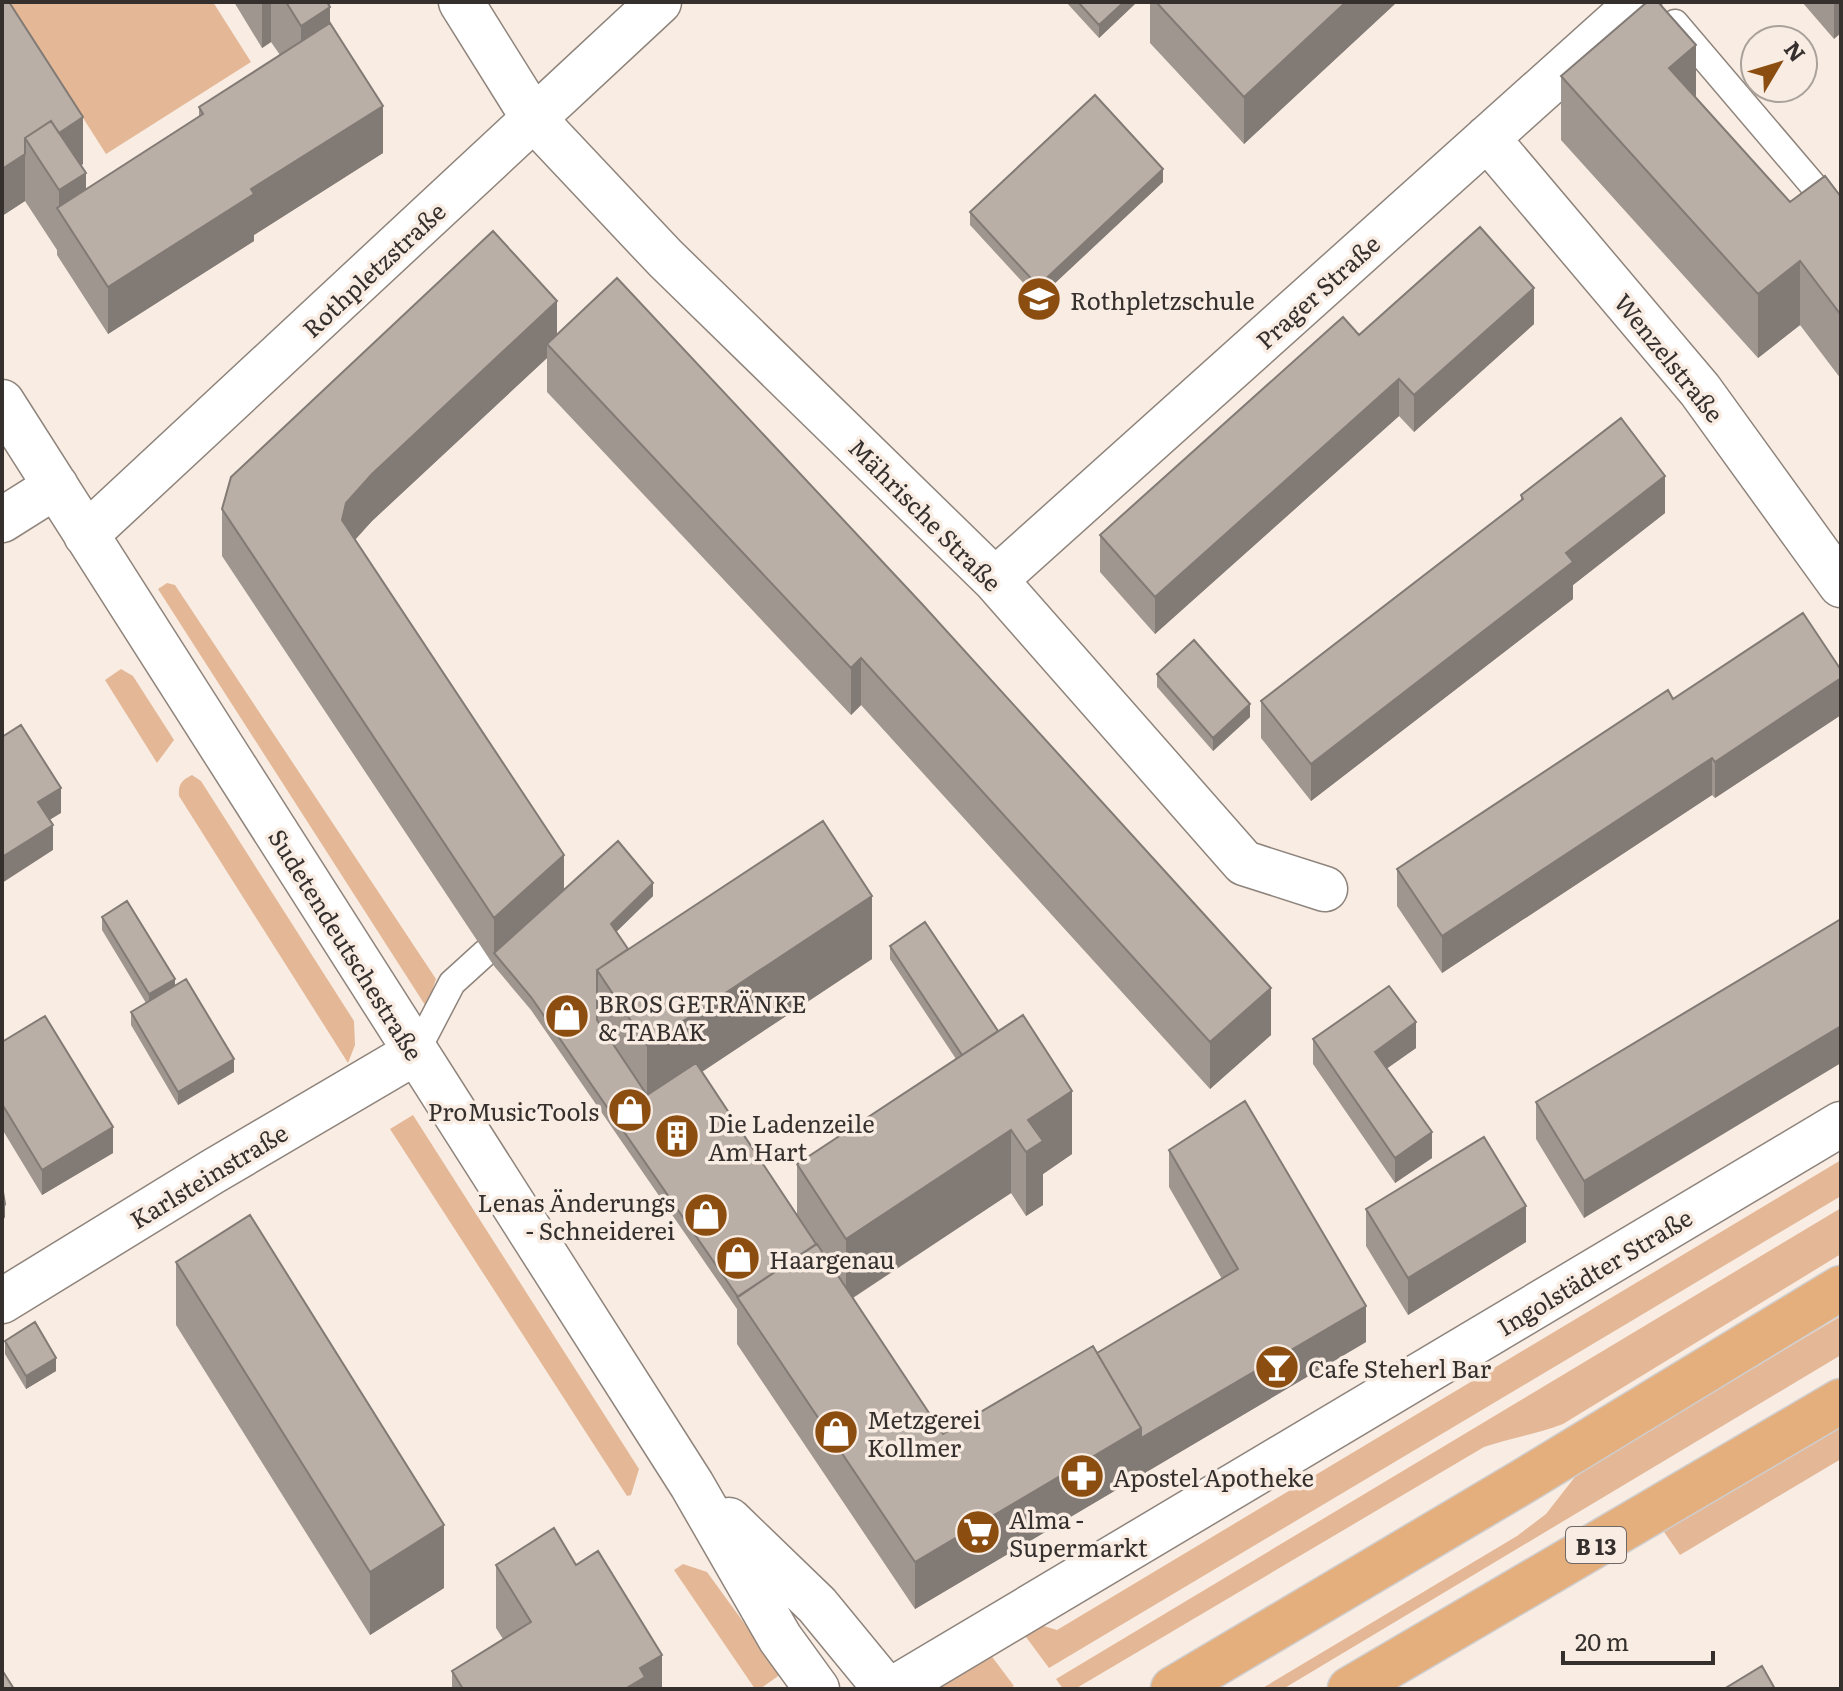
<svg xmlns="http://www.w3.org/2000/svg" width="1843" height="1691" font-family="Literata,serif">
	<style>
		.green { fill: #e4b897 }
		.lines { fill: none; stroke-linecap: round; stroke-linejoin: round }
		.lane-casing { stroke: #8f847c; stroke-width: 29 }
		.street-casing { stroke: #8f847c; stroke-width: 47 }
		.primary-casing { stroke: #cfcdcd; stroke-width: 47 }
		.lane { stroke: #fff; stroke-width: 26 }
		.street { stroke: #fff; stroke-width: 44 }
		.primary { stroke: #e5af7d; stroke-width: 44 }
		.wall { fill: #a09690 }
		.shaded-wall { fill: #827a75 }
		.building { fill: #baafa7; stroke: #827a75; stroke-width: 2 }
		.labels { text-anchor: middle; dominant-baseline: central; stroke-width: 7; stroke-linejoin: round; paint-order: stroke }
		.shield { fill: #f8ece3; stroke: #706864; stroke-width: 2 }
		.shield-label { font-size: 22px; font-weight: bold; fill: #35302d }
		.street-label { font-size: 24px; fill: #35302d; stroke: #f8ece3 }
		.poi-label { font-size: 24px; fill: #35302d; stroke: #f8ece3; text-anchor: start }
	</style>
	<rect width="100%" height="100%" fill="#f8ece3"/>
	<path class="green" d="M9,2H213L251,62L106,154Z
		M167,583L175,585L436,979L429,1001L425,1005L158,589Z
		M121,669L133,676L174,740L157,763L105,680Z
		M192,775L201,781L354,1021L355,1045L348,1063L179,796C178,784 182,780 192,775Z
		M413,1115L639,1469L631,1495L627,1496L390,1129Z
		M1841,1160V1196L1049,1668L1023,1633L1037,1624L1057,1630Z
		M1841,1208V1254L1563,1424C1537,1434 1510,1438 1484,1447L1075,1689H1063L1056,1679Z
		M1841,1316V1355L1283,1689H1261L1517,1536L1546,1514L1578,1473Z
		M1841,1419V1459L1680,1555L1660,1526Z
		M683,1564L707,1572L781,1674L760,1689H755L674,1570Z
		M990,1654L1014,1686L1008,1689H938Z"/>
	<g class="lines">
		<g class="lane-casing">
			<path id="lane" d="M1675,23L1841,218
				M416,1052L452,983L485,953"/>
		</g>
		<g class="street-casing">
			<path id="street" d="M461,2L534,119L665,258L995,580L1244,863L1325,889
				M1487,138L1700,390L1841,585
				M2,402L692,1485L780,1638L817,1689
				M2,520L56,486
				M86,535L659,2
				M995,580L1639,2
				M2,1301L212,1172L416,1052
				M729,1520L817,1605L886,1689
				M893,1689L1841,1124"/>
		</g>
		<g class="primary-casing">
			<path id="primary" d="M1173,1689L1522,1482L1841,1288
				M1350,1689L1841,1401"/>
		</g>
		<use href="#lane" class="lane"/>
		<use href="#street" class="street"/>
		<use href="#primary" class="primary"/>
	</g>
	<path class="wall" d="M2,2L83,164L80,166L86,189L199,117V107L280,55L271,42L262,48L234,2H334L329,5L330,23L383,153L254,235V241L108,334L57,255V250L25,201L2,216Z
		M1066,2H1137L1099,38Z
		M1150,2H1397L1244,144L1150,43Z
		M1802,2H1841L1834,39Z
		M1561,76L1696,99L1790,202L1841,197V379L1800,325L1758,358L1561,140Z
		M1163,182L1038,299L970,225V212Z
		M1534,324L1414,432L1399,416L1155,634L1100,572V535L1359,335Z
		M557,334L1271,1035L1210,1089L861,705L851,715L547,392V358L372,521L355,539L564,890L653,896L616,932L628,949L872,959L702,1072L797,1215V1164L956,1059L890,959V946L1072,1154L1043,1174V1205L1026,1216L1011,1193L853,1298L943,1434L1097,1353L1222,1279L1169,1187V1150L1366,1342L915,1609L737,1344V1309L531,1010L494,966L222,556V509Z
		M1521,495L1665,513L1573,585V599L1311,801L1261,738V701L1521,501Z
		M1841,670V715L1715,798L1712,795L1442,973L1397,906V869L1673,699Z
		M1157,674L1250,717L1213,751L1157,687Z
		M102,917L175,986L234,1072L178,1105L131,1025V1012L146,1003L102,930Z
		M1841,919L1584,1218L1536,1139V1102Z
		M1313,1039L1416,1048L1387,1068L1432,1158L1395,1183L1313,1064Z
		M2,1042L113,1153L42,1195L2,1129Z
		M1366,1209L1526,1242L1408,1315L1366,1246Z
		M176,1262L444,1588L370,1635L176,1325Z
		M5,1341L56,1371L26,1389L5,1354Z
		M496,1565H576L662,1689H449L452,1687V1671L503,1639L496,1628Z"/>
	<path class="shaded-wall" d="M262,2H271V42L262,48Z
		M1124,2H1137L1099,38V25Z
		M1346,2H1397L1244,144V97Z
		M1834,2H1841V33L1834,39Z
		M330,7V71L301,89V26Z
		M1696,45V109L1669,68Z
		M383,106V153L254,235V241L108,334V287L251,189Z
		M83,117V164L54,182L32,149Z
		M25,154V201L2,216V169Z
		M1163,169V182L1038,299V286Z
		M86,173V237L59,211V190Z
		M1800,261V325L1758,358V294Z
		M1534,288V324L1414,432V395Z
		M557,301V348L547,344V358L372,521L346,550L342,520L346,503L372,474Z
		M1399,379V416L1155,634V597Z
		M1665,476V513L1573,585V599L1311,801V764L1566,553Z
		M861,658V705L851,715V668Z
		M1841,678V715L1715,798V762Z
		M1250,704V717L1213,751V738Z
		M1712,758V795L1442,973V936Z
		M61,788V813L38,827V802Z
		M53,825V850L2,883V857Z
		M564,855V902L494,953V918Z
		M653,883V896L611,937V924Z
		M872,896V959L647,1108V1045Z
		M175,979V992L149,1007V994Z
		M1271,988V1035L1210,1089V1042Z
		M1416,1022V1048L1375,1077V1052Z
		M1841,1026V1063L1584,1218V1181Z
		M234,1059V1072L178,1105V1092Z
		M1072,1091V1154L1043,1174V1205L1026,1216V1152L1028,1120Z
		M113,1127V1153L42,1195V1170Z
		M1011,1130V1193L846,1302V1239Z
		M1432,1132V1158L1395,1183V1158Z
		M5,1204V1217L2,1223V1210Z
		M1526,1206V1242L1408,1315V1278Z
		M1366,1306V1342L915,1609V1562L1141,1428Z
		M56,1358V1371L26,1389V1376Z
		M444,1525V1588L370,1635V1572Z
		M662,1655V1689H626L640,1668Z"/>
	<path class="building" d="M2,2H9L83,117L59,133L51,121L25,138V154L2,169Z
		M286,2H327L330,7L301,26Z
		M1078,2H1124L1099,25Z
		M1156,2H1346L1244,97Z
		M1647,2H1658L1696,45L1669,68L1790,202L1825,176L1841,197V315L1800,261L1758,294L1561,76Z
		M330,23L383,106L251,189L254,194L108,287L57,208L203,114L199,107Z
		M1095,95L1163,169L1038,286L970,212Z
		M51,121L86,173L59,190L25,138Z
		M1480,227L1534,288L1414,395L1399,379L1155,597L1100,535L1343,317L1359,335Z
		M493,231L557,301L372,474L346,503L342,520L564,855L494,918L222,509L231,477Z
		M617,278L922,604L1271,988L1210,1042L861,658L851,668L547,344Z
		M1621,418L1665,476L1566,553L1573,562L1311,764L1261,701L1523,499L1521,495Z
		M1803,613L1841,670V678L1715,762L1712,758L1442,936L1397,869L1668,690L1673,699Z
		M1194,640L1250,704L1213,738L1157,674Z
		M21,725L61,788L38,802L53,825L2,857V737Z
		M823,821L872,896L647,1045L597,970Z
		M618,841L653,883L611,924L628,949L597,970V1020L647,1095L696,1063L816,1244L738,1297L531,997L494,953Z
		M127,901L175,979L149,994L102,917Z
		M1841,919V1026L1584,1181L1536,1102Z
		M925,922L998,1031L962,1055L890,946Z
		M186,979L234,1059L178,1092L131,1012Z
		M1389,986L1416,1022L1375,1052L1432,1132L1395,1158L1313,1039Z
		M1023,1015L1072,1091L1028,1120L1043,1141L1026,1152L1011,1130L846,1239L797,1164Z
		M45,1016L113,1127L42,1170L2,1104V1042Z
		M1245,1101L1366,1306L1141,1438V1428L1097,1353L1238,1269L1169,1150Z
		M1484,1137L1526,1206L1408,1278L1366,1209Z
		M2,1186L5,1204L2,1210Z
		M250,1215L444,1525L370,1572L176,1262Z
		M817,1244L943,1434L1093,1346L1141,1428L915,1562L737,1297Z
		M35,1322L56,1358L26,1376L5,1341Z
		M554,1528L576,1565L598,1551L662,1655L640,1668L645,1677L625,1689H463L452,1671L531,1622L496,1565Z
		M1762,1666L1775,1689H1724Z
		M2,1670L14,1689H2Z"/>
	<defs>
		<g id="school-disc" transform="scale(2.3)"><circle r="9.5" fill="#8b4d10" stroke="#f8ece3"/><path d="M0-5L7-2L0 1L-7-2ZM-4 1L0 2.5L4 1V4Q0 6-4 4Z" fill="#fff"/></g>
		<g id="shop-disc" transform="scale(2.3)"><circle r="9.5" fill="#8b4d10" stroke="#f8ece3"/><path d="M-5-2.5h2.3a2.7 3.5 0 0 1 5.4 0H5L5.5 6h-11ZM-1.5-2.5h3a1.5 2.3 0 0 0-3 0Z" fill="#fff"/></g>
		<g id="building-disc" transform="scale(2.3)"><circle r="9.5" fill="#8b4d10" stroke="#f8ece3"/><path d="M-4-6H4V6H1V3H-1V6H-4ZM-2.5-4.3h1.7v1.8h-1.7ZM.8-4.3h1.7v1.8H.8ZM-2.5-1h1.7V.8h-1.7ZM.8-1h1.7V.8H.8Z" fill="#fff"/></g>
		<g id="bar-disc" transform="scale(2.3)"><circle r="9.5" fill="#8b4d10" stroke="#f8ece3"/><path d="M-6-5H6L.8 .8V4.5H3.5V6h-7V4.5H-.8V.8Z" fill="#fff"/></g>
		<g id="pharmacy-disc" transform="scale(2.3)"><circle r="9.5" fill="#8b4d10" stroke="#f8ece3"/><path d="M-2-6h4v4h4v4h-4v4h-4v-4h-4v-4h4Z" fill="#fff"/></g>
		<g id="supermarket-disc" transform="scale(2.3)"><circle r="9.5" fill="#8b4d10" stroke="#f8ece3"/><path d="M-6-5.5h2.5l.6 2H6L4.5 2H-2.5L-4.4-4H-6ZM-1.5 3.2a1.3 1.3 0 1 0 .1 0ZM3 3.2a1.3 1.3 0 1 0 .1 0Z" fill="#fff"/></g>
	</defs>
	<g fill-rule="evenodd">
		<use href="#school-disc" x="1039" y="299"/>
		<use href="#shop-disc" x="567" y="1016"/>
		<use href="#shop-disc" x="630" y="1110"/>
		<use href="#building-disc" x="677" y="1136"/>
		<use href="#shop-disc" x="706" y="1215"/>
		<use href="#shop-disc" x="738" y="1258"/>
		<use href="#bar-disc" x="1277" y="1367"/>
		<use href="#shop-disc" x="836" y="1432"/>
		<use href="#pharmacy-disc" x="1082" y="1476"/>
		<use href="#supermarket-disc" x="978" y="1532"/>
	</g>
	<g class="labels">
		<rect class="shield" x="1566" y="1527" width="60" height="36" rx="6"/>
		<g class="shield-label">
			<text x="1596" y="1545">B 13</text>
		</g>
		<g class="street-label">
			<text transform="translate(373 269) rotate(-43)">Rothpletzstraße</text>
			<text transform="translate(1317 291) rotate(-42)">Prager Straße</text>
			<text transform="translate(1670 357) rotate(51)">Wenzelstraße</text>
			<text transform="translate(926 514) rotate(45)">Mährische Straße</text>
			<text transform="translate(347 944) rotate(58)">Sudetendeutschestraße</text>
			<text transform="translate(208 1175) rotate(-31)">Karlsteinstraße</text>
			<text transform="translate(1594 1271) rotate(-31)">Ingolstädter Straße</text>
		</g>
		<g class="poi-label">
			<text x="1070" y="299">Rothpletzschule</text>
			<text x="598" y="1002">BROS GETRÄNKE<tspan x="598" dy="28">&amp; TABAK</tspan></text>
			<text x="599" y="1110" text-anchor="end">ProMusicTools</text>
			<text x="708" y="1122">Die Ladenzeile<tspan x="708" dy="28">Am Hart</tspan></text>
			<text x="675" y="1201" text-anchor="end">Lenas Änderungs<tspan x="675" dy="28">- Schneiderei</tspan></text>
			<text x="769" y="1258">Haargenau</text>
			<text x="1308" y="1367">Cafe Steherl Bar</text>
			<text x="867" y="1418">Metzgerei<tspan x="867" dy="28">Kollmer</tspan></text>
			<text x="1113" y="1476">Apostel Apotheke</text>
			<text x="1009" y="1518">Alma -<tspan x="1009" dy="28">Supermarkt</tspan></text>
		</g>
	</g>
	<rect width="1843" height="1691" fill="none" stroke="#35302d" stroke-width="8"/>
	<g transform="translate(1779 64) rotate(52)"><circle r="38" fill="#f8ece3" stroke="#aaa19a" stroke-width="2"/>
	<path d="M0-6L14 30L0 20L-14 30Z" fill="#8b4d10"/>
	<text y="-12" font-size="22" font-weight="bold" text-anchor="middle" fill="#35302d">N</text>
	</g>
	<path d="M1563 1651v12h150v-12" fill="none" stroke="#35302d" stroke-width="4"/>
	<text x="1575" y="1651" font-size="24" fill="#35302d" stroke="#f8ece3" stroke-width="6" paint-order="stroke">20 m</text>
</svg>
